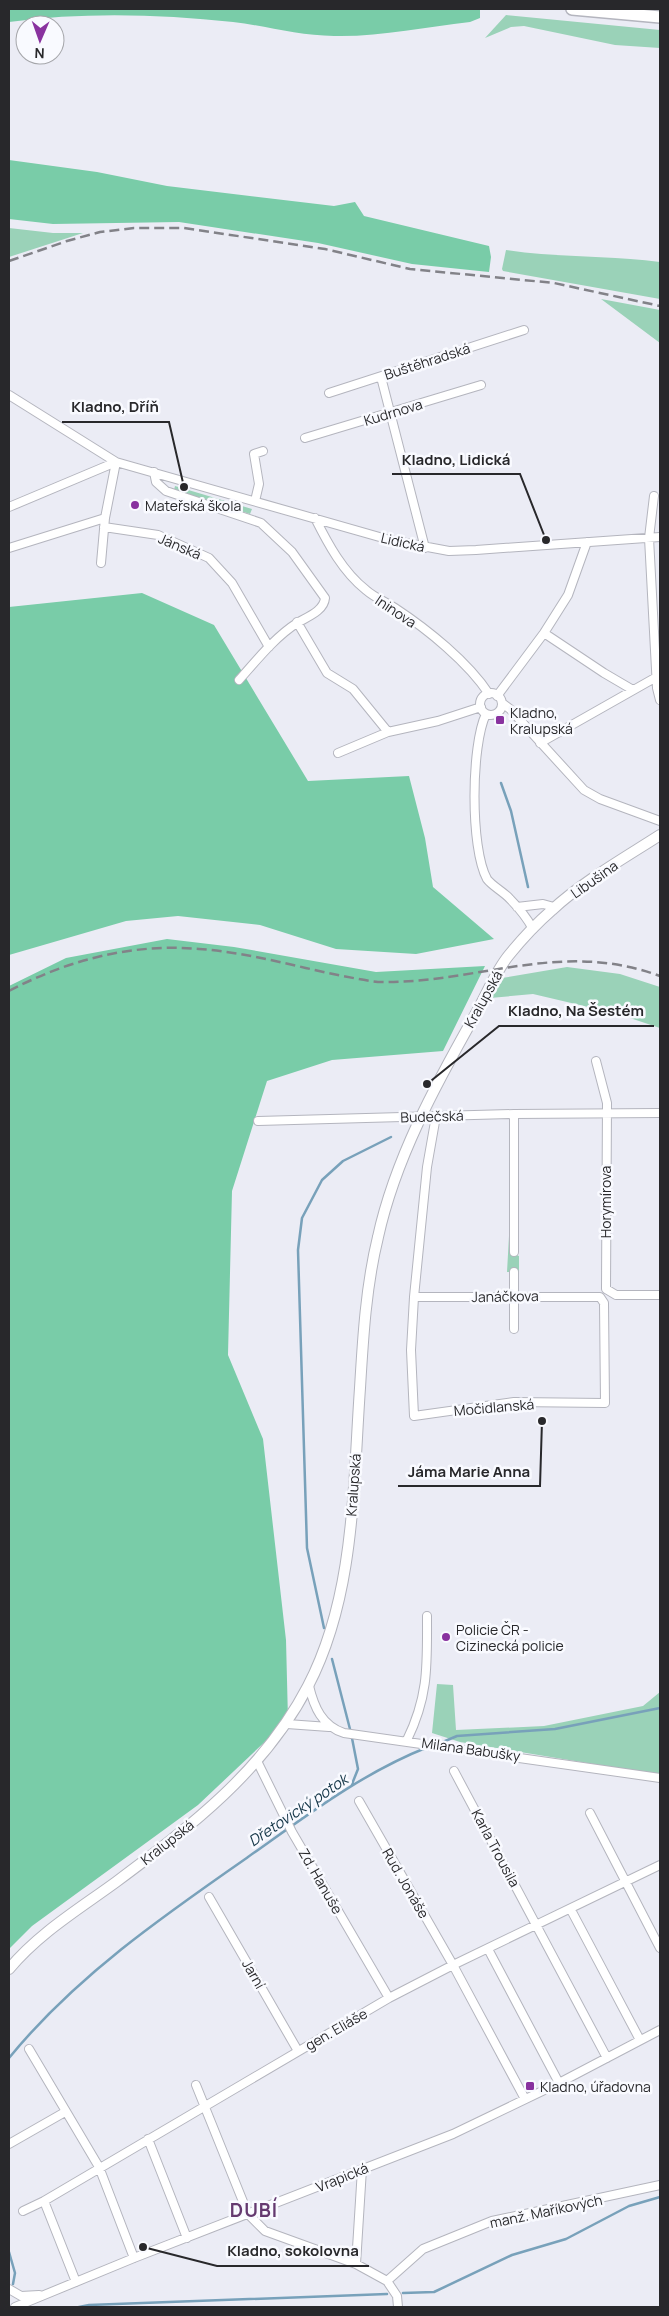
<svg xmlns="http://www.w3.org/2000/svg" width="669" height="2316" font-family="Manrope,sans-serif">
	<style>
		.green { fill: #9ad2b8 }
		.forest { fill: #79cca8 }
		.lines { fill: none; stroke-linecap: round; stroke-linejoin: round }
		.stream { stroke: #78a1ba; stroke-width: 2.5 }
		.street-casing { stroke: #b4b5be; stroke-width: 10 }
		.secondary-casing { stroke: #b4b5be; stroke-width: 12 }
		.primary-casing { stroke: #b4b5be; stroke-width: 14 }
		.street { stroke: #fff; stroke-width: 8 }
		.secondary { stroke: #fff; stroke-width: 10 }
		.primary { stroke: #fff; stroke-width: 11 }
		.rail { stroke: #828288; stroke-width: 2.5; stroke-dasharray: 10 5; stroke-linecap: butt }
		.poi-dot { fill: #89329f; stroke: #f9faff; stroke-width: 2 }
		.labels { text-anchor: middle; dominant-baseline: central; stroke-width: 5; stroke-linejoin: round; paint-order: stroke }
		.street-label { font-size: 14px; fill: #28282b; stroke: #f9faff }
		.poi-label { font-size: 14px; fill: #28282b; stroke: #f9faff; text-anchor: start }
		.water-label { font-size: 15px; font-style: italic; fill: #123446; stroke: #f9faff }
		.district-label { font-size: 19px; font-weight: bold; letter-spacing: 1px; fill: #653a70; stroke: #f9faff }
		.leader { fill: none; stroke: #28282b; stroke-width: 2 }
		.callout-dot { fill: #28282b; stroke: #f9faff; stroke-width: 2 }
		.callout-label { font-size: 15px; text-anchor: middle; font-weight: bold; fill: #28282b; stroke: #f9faff; stroke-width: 5; stroke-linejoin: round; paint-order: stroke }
	</style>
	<rect width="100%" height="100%" fill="#ebecf5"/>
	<path class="green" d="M506,15L660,30V48L615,45L524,26L511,27L485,38Z
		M9,228L53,233H83L9,257Z
		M506,250C557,258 609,255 660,262V299L503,271L502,269Z
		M601,299L660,310V343Z
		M175,486L252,509L250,514L174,490Z
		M567,967L620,974L660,987V1028L618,1014L533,994L490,998L502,978Z
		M512,1235V1253L519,1256V1272H507L509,1236Z
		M437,1684L453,1685L456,1730L544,1726L643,1706L660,1692V1775L460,1742L432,1733Z"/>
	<path class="forest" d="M9,9H480V18L470,22C425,27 380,37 334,36C300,36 267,26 233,22C158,14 83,12 9,22Z
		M9,160L97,172L167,186L334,206L355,202L364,216L489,246L491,257L489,272L412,264L318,243L179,222L53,224L9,219Z
		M142,593L214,625L308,781L409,776L425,838L433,887L494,939L416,954L336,949L260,925L178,916L126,921L9,955V607Z
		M167,939L234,947L376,972L485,966L443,1051L332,1060L267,1081L232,1191L228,1355L263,1439L286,1640L288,1720L198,1805L32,1926L9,1949V986L66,958Z"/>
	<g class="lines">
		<path class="stream" d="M501,783L511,811L528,887
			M324,1628L307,1548L298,1250L302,1218L322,1180L343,1161L391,1137
			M332,1659L351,1733L358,1769L352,1784
			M438,1744L457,1736L555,1729L660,1708
			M9,2058C75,1977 163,1916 248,1857C306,1816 362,1773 428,1747
			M9,2252L15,2273L13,2284
			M403,2293L434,2292L512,2255L566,2239L629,2206L660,2197
			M79,2307L89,2305L387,2294"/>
		<g class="street-casing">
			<path id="street" d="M381,377L425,548
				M329,393L524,330
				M9,395L116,462L390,540L449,551L476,550L660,537
				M305,438L481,385
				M154,472L156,482L166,491L261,523L292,552L325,598C324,611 307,617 297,623C275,637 256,661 239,680
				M654,496L649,538L657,688L660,700
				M255,501L259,484L254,454L263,451
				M9,507L116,462
				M315,518C328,544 343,572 366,590C375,598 386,602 395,608C427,629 468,662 489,694
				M104,527L158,535L209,558L232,583L269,647
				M9,548L105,518
				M101,563L105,518L116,462
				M297,622L327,673L353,689L388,732
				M544,633L604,673L633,690
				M480 704a11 11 0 1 1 22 0a11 11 0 1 1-22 0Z
				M497,696L544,633L568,595L587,542
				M502,703L510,709L584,790L600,799L660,821
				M486,714C471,745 470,848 487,879C492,886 504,892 510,899C519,908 527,918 533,929
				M540,743L660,675
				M338,753L388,732L438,721L481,707
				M517,907L543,904L554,907
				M596,1061L607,1103L606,1289L616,1295H660
				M514,1114V1252
				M258,1121L514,1114L660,1113
				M414,1297H600L604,1303L605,1403L514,1402L414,1416L411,1350L414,1297L427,1167L436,1116
				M514,1329V1272
				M309,1686C314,1707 322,1726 344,1733L660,1778
				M287,1724L329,1727
				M407,1740C429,1695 427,1664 427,1616
				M257,1761L292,1832L389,1998
				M454,1771L607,2058
				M359,1801L453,1965L525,2099
				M590,1813L660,1948
				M209,1897L298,2051
				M571,1910L640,2040
				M488,1949L559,2083
				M29,2049L99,2167L134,2258
				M196,2085L248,2214L265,2231L356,2264L387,2281L397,2296L398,2307
				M148,2139L187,2238
				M9,2144L65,2112
				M44,2201L76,2282
				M23,2211L44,2201L389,1998L453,1965L660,1865
				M356,2264L362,2169
				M387,2281L423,2249L492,2221L660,2185
				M9,2289L21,2296L39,2295
				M15,2307L134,2258L453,2134L559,2083L660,2030"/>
		</g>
		<g class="secondary-casing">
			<path id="secondary" d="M9,1969C39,1933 79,1909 116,1882C191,1826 264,1771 308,1686C355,1596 353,1487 360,1388C363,1337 366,1286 378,1237C395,1159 436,1084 475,1015C486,996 495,972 509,955C522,939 537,923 552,910C582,882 626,857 660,835"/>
		</g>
		<g class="primary-casing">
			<path id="primary" d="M572,9L660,17"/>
		</g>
		<use href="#street" class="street"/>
		<use href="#secondary" class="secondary"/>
		<use href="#primary" class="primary"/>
		<path class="rail" d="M9,261L67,241L100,232L134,228H184L325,249L410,269L554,283L660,306
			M9,991C68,960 132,943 199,949C259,953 318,974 378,982C478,984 560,939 660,976"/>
	</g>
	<g class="poi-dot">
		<circle cx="135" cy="505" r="5"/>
		<rect x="495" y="715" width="10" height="10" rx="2.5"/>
		<circle cx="446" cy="1637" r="5"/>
		<rect x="525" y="2081" width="10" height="10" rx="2.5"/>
	</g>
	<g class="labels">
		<g class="street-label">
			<text transform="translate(427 361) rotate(-18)">Buštěhradská</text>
			<text transform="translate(393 412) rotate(-17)">Kudrnova</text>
			<text transform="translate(403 542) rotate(13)">Lidická</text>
			<text transform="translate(180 546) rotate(23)">Jánská</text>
			<text transform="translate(396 611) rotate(34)">Ininova</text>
			<text transform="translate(594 879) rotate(-35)">Libušina</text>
			<text transform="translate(483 999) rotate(-61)">Kralupská</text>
			<text transform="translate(432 1116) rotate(-2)">Budečská</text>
			<text transform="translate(605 1202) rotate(-90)">Horymírova</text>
			<text transform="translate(505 1296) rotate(-1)">Janáčkova</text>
			<text transform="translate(494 1407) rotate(-5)">Močidlanská</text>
			<text transform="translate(353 1485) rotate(-86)">Kralupská</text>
			<text transform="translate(471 1749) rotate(8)">Milana Babušky</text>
			<text transform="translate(167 1842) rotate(-38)">Kralupská</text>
			<text transform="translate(496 1848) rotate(62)">Karla Trousila</text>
			<text transform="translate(321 1881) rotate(60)">Zd. Hanuše</text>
			<text transform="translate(406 1883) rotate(60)">Rud. Jonáše</text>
			<text transform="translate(254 1974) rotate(60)">Jarní</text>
			<text transform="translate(336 2029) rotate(-30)">gen. Eliáše</text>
			<text transform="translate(342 2177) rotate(-22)">Vrapická</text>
			<text transform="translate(546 2211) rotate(-12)">manž. Maříkových</text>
		</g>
		<g class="poi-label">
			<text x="145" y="505">Mateřská škola</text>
			<text x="510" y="712">Kladno,<tspan x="510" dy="16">Kralupská</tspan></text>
			<text x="456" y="1629">Policie ČR -<tspan x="456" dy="16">Cizinecká policie</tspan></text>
			<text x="540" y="2086">Kladno, úřadovna</text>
		</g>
		<g class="water-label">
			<text transform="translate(298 1810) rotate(-34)">Dřetovický potok</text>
		</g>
		<g class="district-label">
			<text x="254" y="2210">DUBÍ</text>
		</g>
	</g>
	<path class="leader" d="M184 487L169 422H62M546 540L520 474H392M427 1084L499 1026H654M542 1421L540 1486H398M143 2247L217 2266H369"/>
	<g class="callout-dot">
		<circle cx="184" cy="487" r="5"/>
		<circle cx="546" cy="540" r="5"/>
		<circle cx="427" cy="1084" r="5"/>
		<circle cx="542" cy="1421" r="5"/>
		<circle cx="143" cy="2247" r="5"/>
	</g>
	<g class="callout-label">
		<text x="115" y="412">Kladno, Dříň</text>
		<text x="456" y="465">Kladno, Lidická</text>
		<text x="576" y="1016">Kladno, Na Šestém</text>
		<text x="469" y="1477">Jáma Marie Anna</text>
		<text x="293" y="2256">Kladno, sokolovna</text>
	</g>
	<rect width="669" height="2316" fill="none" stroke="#28282b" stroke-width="20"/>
	<g transform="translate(40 40) rotate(182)"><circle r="24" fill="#f9faff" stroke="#a5a6aa"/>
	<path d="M0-4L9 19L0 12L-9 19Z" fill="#89329f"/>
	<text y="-8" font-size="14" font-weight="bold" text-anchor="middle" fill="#28282b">N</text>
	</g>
</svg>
